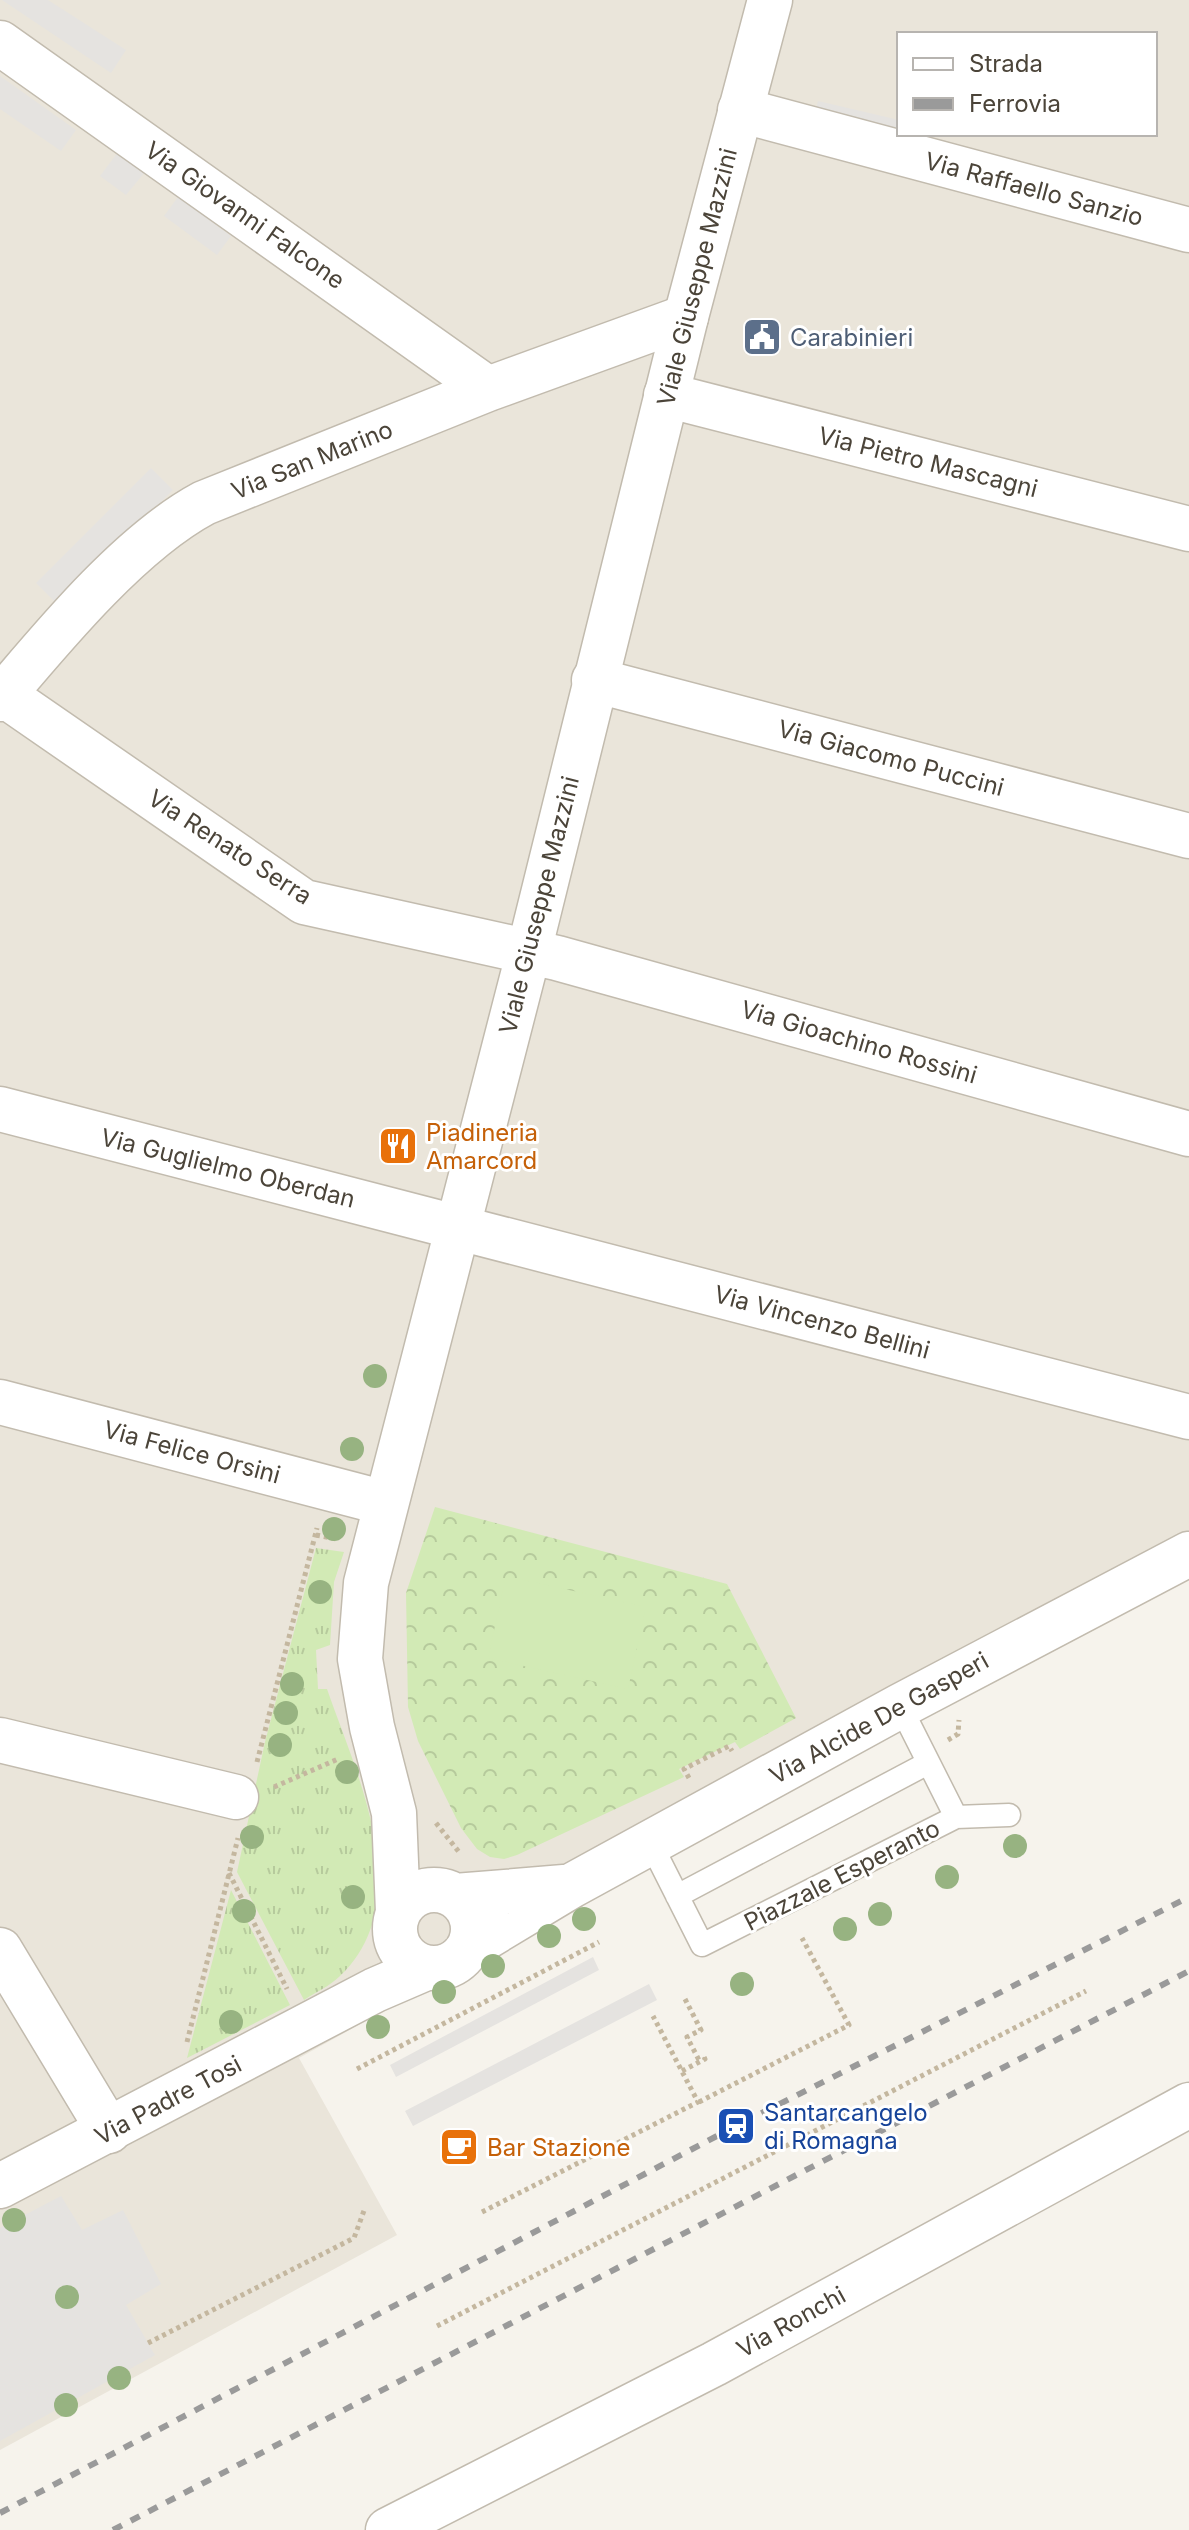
<svg xmlns="http://www.w3.org/2000/svg" width="1189" height="2530" font-family="Inter,sans-serif">
	<style>
		.residential { fill: #eae5da; fill-rule: evenodd }
		.grass { fill: url(#grass-tufts) }
		.forest { fill: url(#forest-crowns) }
		.pitch { fill: #d2eab5 }
		.parking { fill: #e5e3e0 }
		.lines { fill: none; stroke-linecap: round; stroke-linejoin: round }
		.service-casing { stroke: #c2bbae; stroke-width: 25 }
		.minor-casing { stroke: #c2bbae; stroke-width: 47 }
		.tertiary-casing { stroke: #c2bbae; stroke-width: 47 }
		.path { stroke: #c4b79f; stroke-width: 5; stroke-dasharray: 4 4; stroke-linecap: butt }
		.service { stroke: #fff; stroke-width: 22 }
		.minor { stroke: #fff; stroke-width: 44 }
		.tertiary { stroke: #fff; stroke-width: 44 }
		.rail { stroke: #9a9a9a; stroke-width: 6; stroke-dasharray: 10 10; stroke-linecap: butt }
		.tree { fill: #97b381 }
		.labels { text-anchor: middle; dominant-baseline: central; stroke-width: 6; stroke-linejoin: round; paint-order: stroke }
		.street-label { font-size: 24px; fill: #4b4439; stroke: #fff }
		.service-label { font-size: 24px; fill: #4e5e75; stroke: #fff; text-anchor: start }
		.food-label { font-size: 24px; fill: #c56008; stroke: #fff; text-anchor: start }
		.transit-label { font-size: 24px; fill: #164399; stroke: #fff; text-anchor: start }
	</style>
	<defs>
		<pattern id="grass-tufts" width="24" height="20" patternUnits="userSpaceOnUse" patternTransform="scale(2)"><rect width="24" height="20" fill="#d2eab5"/><path d="M3 7l-1-3M5 7V3M7 7l1-3M15 17l-1-3M17 17v-4M19 17l1-3" fill="none" stroke="#b6ca9c"/></pattern>
		<pattern id="forest-crowns" width="20" height="18" patternUnits="userSpaceOnUse" patternTransform="scale(2)"><rect width="20" height="18" fill="#d2eab5"/><path d="M2 6a3 3 0 1 1 6 0M12 15a3 3 0 1 1 6 0" fill="none" stroke="#b6ca9c"/></pattern>
	</defs>
	<rect width="100%" height="100%" fill="#f6f3ec"/>
	<path class="residential" d="M0,0H1189V1569L1074,1628L299,2058L397,2235L0,2450ZM899,34H1155V134H899Z"/>
	<path class="grass" d="M316,1548L344,1552L334,1582L330,1645L316,1650L318,1689H327C356,1773 419,1901 340,1976C330,1986 316,1992 304,2000L237,1872L265,1742Z
		M231,1890L290,2005L187,2058Z"/>
	<path class="forest" d="M435,1507L727,1584L796,1718L740,1749L735,1742L679,1769L684,1777L517,1855L504,1859L490,1857L477,1849L461,1828L418,1741L408,1707L406,1593Z"/>
	<path class="pitch" d="M506,1576L646,1607L628,1689L488,1658Z"/>
	<path class="parking" d="M2,0H48L126,50L111,73Z
		M0,76L76,130L61,151L0,109Z
		M818,101L899,120V132L815,112Z
		M118,152L145,172L126,195L100,176Z
		M178,197L231,236L217,255L164,216Z
		M151,468L173,490L58,605L36,583Z
		M593,1957L599,1970L396,2077L390,2065Z
		M649,1984L657,2000L413,2126L405,2111Z
		M61,2196L82,2230L123,2210L161,2284L126,2305L155,2355L0,2441V2228Z"/>
	<g class="lines">
		<g class="service-casing">
			<path id="service" d="M900,1706L956,1817
				M651,1844L702,1945L956,1817L1009,1815
				M677,1896L928,1763"/>
		</g>
		<g class="minor-casing">
			<path id="minor" d="M0,43L488,389
				M740,110L1189,230
				M666,395L1189,529
				M594,680L1189,836
				M0,692L304,902L557,958L1189,1134
				M0,699C54,635 131,542 204,503L488,389L686,317
				M0,1109L1189,1417
				M0,1402L385,1503
				M0,1740L236,1797
				M0,1950L109,2131
				M388,2530L714,2364L1189,2105"/>
		</g>
		<g class="tertiary-casing">
			<path id="tertiary" d="M395 1929a39 39 0 1 1 78 0a39 39 0 1 1-78 0Z
				M455,1896L564,1887
				M398,1912L394,1813L372,1727L360,1659L366,1583L529,951L686,317L770,0
				M468,1948L571,1886L900,1706L1189,1554
				M0,2186L375,1990L426,1968"/>
		</g>
		<path class="path" d="M316,1535L336,1539
			M948,1740L958,1734L959,1720
			M257,1762L317,1528
			M689,1778L684,1769L729,1746L732,1751
			M274,1787L338,1759
			M436,1823L459,1852
			M229,1873L287,1989
			M685,1999L701,2030L687,2037L700,2062
			M187,2042L238,1838
			M357,2069L599,1942
			M682,2071L705,2059L703,2055
			M699,2102L849,2025L802,1938
			M482,2212L698,2102L653,2016
			M437,2326L1086,1991
			M148,2343L354,2238L365,2208"/>
		<use href="#service" class="service"/>
		<use href="#minor" class="minor"/>
		<use href="#tertiary" class="tertiary"/>
		<path class="rail" d="M0,2513L736,2126L1189,1897
			M113,2530L1189,1971"/>
	</g>
	<g class="tree">
		<circle cx="375" cy="1376" r="12"/>
		<circle cx="352" cy="1449" r="12"/>
		<circle cx="334" cy="1529" r="12"/>
		<circle cx="320" cy="1592" r="12"/>
		<circle cx="292" cy="1684" r="12"/>
		<circle cx="286" cy="1713" r="12"/>
		<circle cx="280" cy="1745" r="12"/>
		<circle cx="347" cy="1772" r="12"/>
		<circle cx="252" cy="1837" r="12"/>
		<circle cx="1015" cy="1846" r="12"/>
		<circle cx="947" cy="1877" r="12"/>
		<circle cx="353" cy="1897" r="12"/>
		<circle cx="244" cy="1911" r="12"/>
		<circle cx="880" cy="1914" r="12"/>
		<circle cx="584" cy="1919" r="12"/>
		<circle cx="845" cy="1929" r="12"/>
		<circle cx="549" cy="1936" r="12"/>
		<circle cx="493" cy="1966" r="12"/>
		<circle cx="742" cy="1984" r="12"/>
		<circle cx="444" cy="1992" r="12"/>
		<circle cx="231" cy="2022" r="12"/>
		<circle cx="378" cy="2027" r="12"/>
		<circle cx="14" cy="2220" r="12"/>
		<circle cx="67" cy="2297" r="12"/>
		<circle cx="119" cy="2378" r="12"/>
		<circle cx="66" cy="2405" r="12"/>
	</g>
	<defs>
		<g id="civic-square" transform="scale(2)"><rect x="-9" y="-9" width="18" height="18" rx="4" fill="#5c6f8a" stroke="#fff"/><path d="M-.6-6.5H3V-4.5H.6V-3L4-1V1h2V6H-6V1h2V-1L-.6-3ZM-1.2 2.5V6h2.4V2.5Z" fill="#fff"/></g>
		<g id="restaurant-square" transform="scale(2)"><rect x="-9" y="-9" width="18" height="18" rx="4" fill="#e8710a" stroke="#fff"/><path d="M-5-6h1v4h1v-4h1v4h1v-4h1v5L-1.5 .5V6h-2V.5L-5-1ZM5-6V6H3V1.5H1.5Q1.5-4 5-6Z" fill="#fff"/></g>
		<g id="station-square" transform="scale(2)"><rect x="-9" y="-9" width="18" height="18" rx="4" fill="#1a4fb4" stroke="#fff"/><path d="M-3-6H3Q5-6 5-4V2Q5 4 3 4L4.5 6H3L1.5 4h-3L-3 6H-4.5L-3 4Q-5 4-5 2V-4Q-5-6-3-6ZM-3.5-4v3h7v-3ZM-3.5 1v1.5H-2V1ZM2 1v1.5H3.5V1Z" fill="#fff"/></g>
		<g id="cafe-square" transform="scale(2)"><rect x="-9" y="-9" width="18" height="18" rx="4" fill="#e8710a" stroke="#fff"/><path d="M-5.5-4.5H6V0H3Q3 3.5 0 3.5H-2.5Q-5.5 3.5-5.5 0ZM3-3.2v2h1.7v-2ZM-6 4.5H4V6H-6Z" fill="#fff"/></g>
	</defs>
	<g fill-rule="evenodd">
		<use href="#civic-square" x="762" y="337"/>
		<use href="#restaurant-square" x="398" y="1146"/>
		<use href="#station-square" x="736" y="2126"/>
		<use href="#cafe-square" x="459" y="2147"/>
	</g>
	<g class="labels">
		<g class="street-label">
			<text transform="translate(1034 189) rotate(15)">Via Raffaello Sanzio</text>
			<text transform="translate(245 215) rotate(35)">Via Giovanni Falcone</text>
			<text transform="translate(697 277) rotate(-76)">Viale Giuseppe Mazzini</text>
			<text transform="translate(312 460) rotate(-22)">Via San Marino</text>
			<text transform="translate(928 462) rotate(14)">Via Pietro Mascagni</text>
			<text transform="translate(891 758) rotate(15)">Via Giacomo Puccini</text>
			<text transform="translate(230 847) rotate(33)">Via Renato Serra</text>
			<text transform="translate(539 905) rotate(-76)">Viale Giuseppe Mazzini</text>
			<text transform="translate(859 1042) rotate(16)">Via Gioachino Rossini</text>
			<text transform="translate(228 1168) rotate(14)">Via Guglielmo Oberdan</text>
			<text transform="translate(822 1322) rotate(15)">Via Vincenzo Bellini</text>
			<text transform="translate(192 1452) rotate(15)">Via Felice Orsini</text>
			<text transform="translate(879 1718) rotate(-29)">Via Alcide De Gasperi</text>
			<text transform="translate(842 1875) rotate(-27)">Piazzale Esperanto</text>
			<text transform="translate(168 2100) rotate(-28)">Via Padre Tosi</text>
			<text transform="translate(791 2322) rotate(-29)">Via Ronchi</text>
		</g>
		<g class="service-label">
			<text x="790" y="337">Carabinieri</text>
		</g>
		<g class="food-label">
			<text x="426" y="1132">Piadineria<tspan x="426" dy="28">Amarcord</tspan></text>
			<text x="487" y="2147">Bar Stazione</text>
		</g>
		<g class="transit-label">
			<text x="764" y="2112">Santarcangelo<tspan x="764" dy="28">di Romagna</tspan></text>
		</g>
	</g>
	<rect x="897" y="32" width="260" height="104" fill="#ffffff" stroke="#b7b4b0" stroke-width="2"/>
	<rect x="913" y="58" width="40" height="12" fill="#ffffff" stroke="#b7b4b0" stroke-width="2"/>
	<text x="969" y="72" font-size="24" fill="#4b4439">Strada</text>
	<rect x="913" y="98" width="40" height="12" fill="#9a9a9a" stroke="#b7b4b0" stroke-width="2"/>
	<text x="969" y="112" font-size="24" fill="#4b4439">Ferrovia</text>
</svg>
